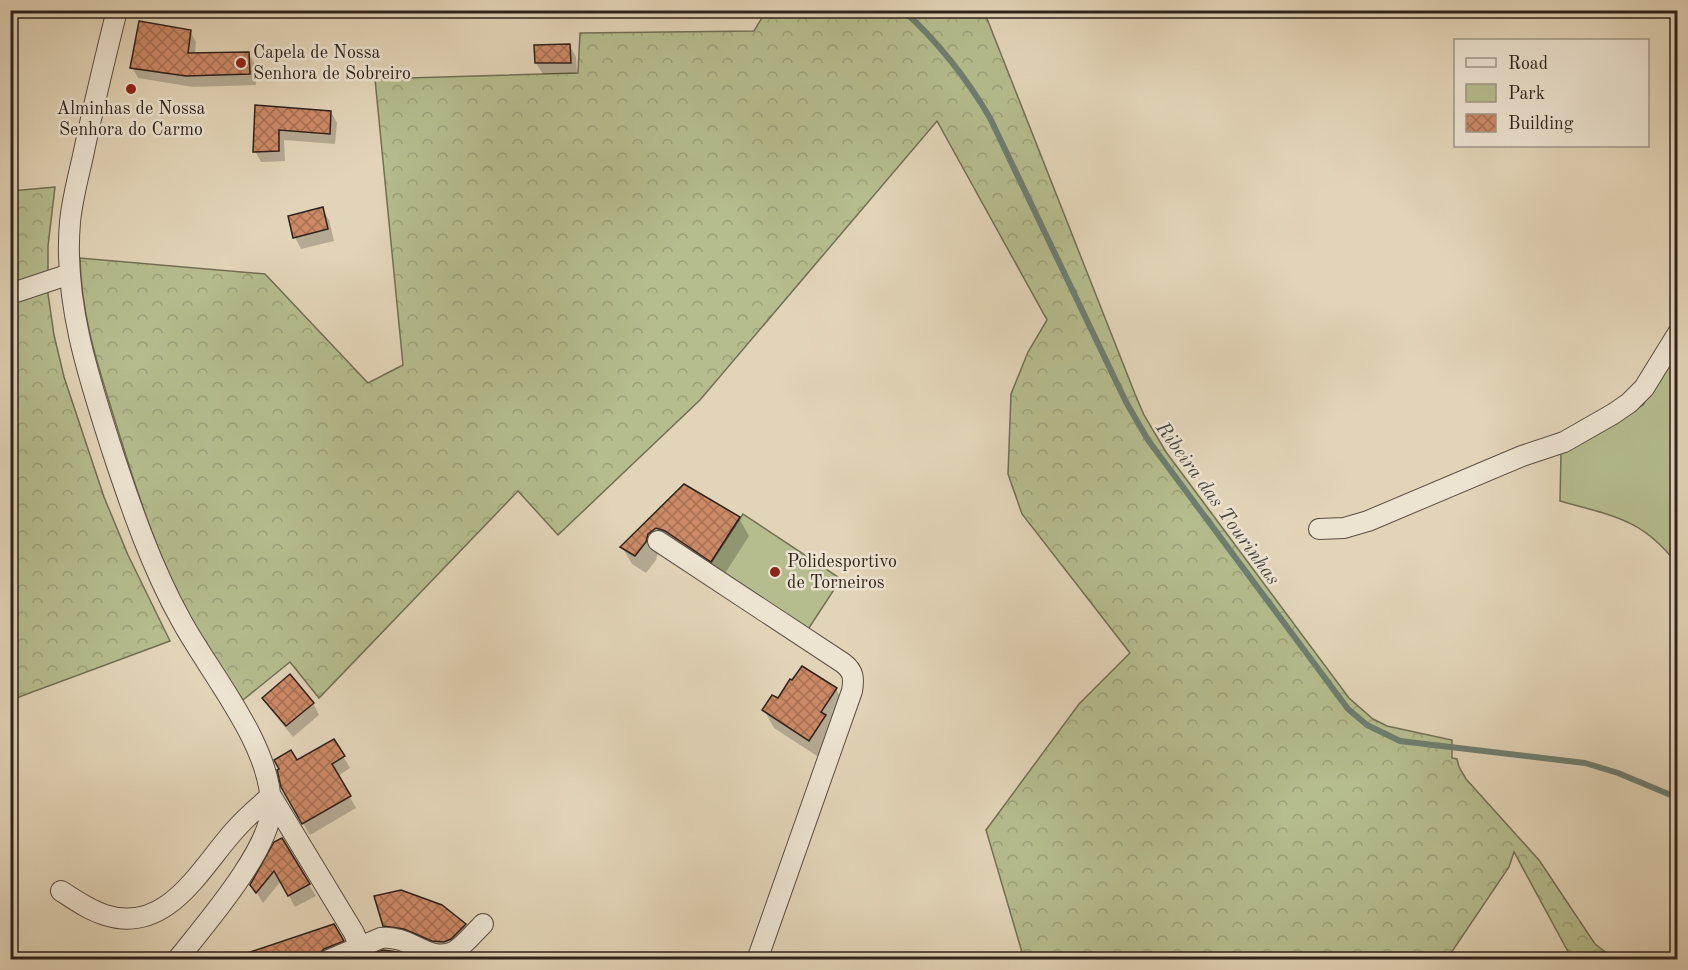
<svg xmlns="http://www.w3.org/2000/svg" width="1688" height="970" font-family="'Old Standard TT',serif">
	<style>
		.forest { fill: url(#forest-crowns); stroke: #726f55; stroke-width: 1.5 }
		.green { fill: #b5bc8d; stroke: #726f55; stroke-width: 1.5 }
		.shadow { fill: #0003 }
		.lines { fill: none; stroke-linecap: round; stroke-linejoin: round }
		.stream { stroke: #6d7d70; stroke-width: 6 }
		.building { fill: url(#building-cross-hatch); stroke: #2f221d; stroke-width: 1.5 }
		.minor-casing { stroke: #5c4e44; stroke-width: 22 }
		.minor { stroke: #ece3d0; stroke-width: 20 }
		.poi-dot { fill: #8f2418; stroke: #ece3d0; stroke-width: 2 }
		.labels { text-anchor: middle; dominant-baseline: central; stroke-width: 5; stroke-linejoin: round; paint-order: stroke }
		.poi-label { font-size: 18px; fill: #2f221d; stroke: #ece3d0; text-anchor: start }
		.water-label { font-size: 20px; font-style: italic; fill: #494840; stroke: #ece3d0 }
	</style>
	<defs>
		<pattern id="forest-crowns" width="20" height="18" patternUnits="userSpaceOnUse" patternTransform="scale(1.5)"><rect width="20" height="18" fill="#b5bc8d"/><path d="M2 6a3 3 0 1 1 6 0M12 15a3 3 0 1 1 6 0" fill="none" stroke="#9ca179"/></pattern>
		<pattern id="building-cross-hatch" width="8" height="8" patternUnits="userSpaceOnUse" patternTransform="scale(1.5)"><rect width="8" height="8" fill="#cc8966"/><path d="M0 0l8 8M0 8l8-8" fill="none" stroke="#a67053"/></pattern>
	</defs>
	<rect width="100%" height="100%" fill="#e2d4b7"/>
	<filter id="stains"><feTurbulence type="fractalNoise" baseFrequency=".00333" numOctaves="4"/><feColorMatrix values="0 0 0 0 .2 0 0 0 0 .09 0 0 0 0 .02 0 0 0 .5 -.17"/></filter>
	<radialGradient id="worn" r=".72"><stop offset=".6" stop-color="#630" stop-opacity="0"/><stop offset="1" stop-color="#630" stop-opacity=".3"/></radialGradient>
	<path class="forest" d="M766,11H984L1135,394L1144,415L1166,452L1349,698L1373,719L1387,726L1452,740V758L1457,759L1459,767L1466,779L1539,860L1595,944L1608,954L1624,959H1572L1514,852L1509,867L1447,959H1024L986,830L1079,704L1130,653L1022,514L1008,474L1011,394L1028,352L1047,320L937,121L700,400L558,535L518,491L319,698L290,662L243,700C226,675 207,650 193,623C157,557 135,486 113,414C97,363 81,313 80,258L265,274L368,383L403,365L375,79L578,73L580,33L754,31Z
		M55,187L48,246V294L54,335L64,377L104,497L128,555L170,641L11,700V191Z"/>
	<path class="green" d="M1677,349V564C1642,518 1612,516 1560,501L1561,452L1643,405Z
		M743,514L841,579L807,631L709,566Z"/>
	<path class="shadow" d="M190,31L196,42L195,54H249L255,65L256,85L193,87L138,78L132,67Z
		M570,46L576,57L577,74H543L536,63Z
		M257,106L331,112L337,123L335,144L284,140L285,161L261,162L255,151Z
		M322,209L329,220L334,241L301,249L295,237Z
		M684,485L739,518L749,536L722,578L658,552L656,560L646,573L632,564L622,547Z
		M836,689L846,707L820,758L774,728L764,710L778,701Z
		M264,698L313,703L319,715L293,737L271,710Z
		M334,741L350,768L338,776L356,808L310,835L282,786L297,762Z
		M282,840L316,896L295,907L281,881L263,903L252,885Z
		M441,907L465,925L470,934L445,951L391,935L385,925Z
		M334,925L349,952L331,960H240Z"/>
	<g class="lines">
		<path class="stream" d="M903,10C938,42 966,77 990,118L1126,402L1148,440L1348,709L1367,725L1400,741L1585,763L1618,773L1678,798"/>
	</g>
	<path class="building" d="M139,21L191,30L188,53L249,52L250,74L186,76L130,68Z
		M570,44L571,63H535L534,45Z
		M255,105L331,111L330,134L279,130V151L253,152Z
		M323,207L328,229L293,238L288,216Z
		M684,484L740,517L711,562L665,531L656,528L648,534L646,542L635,556L620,547Z
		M802,666L837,688L821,712L826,715L809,741L762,710L772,695L778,698L790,679L792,680Z
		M290,674L314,703L286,726L262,698Z
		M334,739L345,756L332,764L351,796L302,824L281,787L277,770L279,769L274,760L291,750L297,760Z
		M282,838L310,884L288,896L274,871L256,893L250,885L274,842Z
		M401,890L442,905L466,924L451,939L444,942L432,941L404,929L383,926L374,896Z
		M334,924L344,941L324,949L318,956L309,960H235V957Z
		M383,950L398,952L415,960H377L375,953Z"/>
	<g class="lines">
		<g class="minor-casing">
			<path id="minor" d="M117,10C105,59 93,107 83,156C78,178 72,200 70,222C63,301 89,379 113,453C132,510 152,568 181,620C210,674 272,745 271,808C271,849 204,926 177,960
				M10,294L70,274
				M1319,529L1344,528L1368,521L1522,456L1564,442L1613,414L1629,403L1644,388L1678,333
				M658,541L843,663C854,671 854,679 852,691L757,960
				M61,891C75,900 89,910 105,915C167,935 200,869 234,831C245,818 258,807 271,796L354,933L365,960
				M329,960L381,938C410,934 430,965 455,951C465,944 474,933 483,924"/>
		</g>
		<use href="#minor" class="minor"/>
	</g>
	<g class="poi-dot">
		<circle cx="241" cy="63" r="6"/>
		<circle cx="131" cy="89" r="6"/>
		<circle cx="775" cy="572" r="6"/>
	</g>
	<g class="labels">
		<g class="poi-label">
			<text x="253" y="53">Capela de Nossa<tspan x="253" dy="21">Senhora de Sobreiro</tspan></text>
			<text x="131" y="109" text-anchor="middle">Alminhas de Nossa<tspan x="131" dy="21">Senhora do Carmo</tspan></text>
			<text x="787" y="562">Polidesportivo<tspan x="787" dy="21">de Torneiros</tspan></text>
		</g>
		<g class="water-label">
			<text transform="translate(1217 504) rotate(54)">Ribeira das Tourinhas</text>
		</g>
	</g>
	<rect width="1688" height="970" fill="none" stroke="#e2d4b7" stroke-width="36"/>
	<rect x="12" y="12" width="1664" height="946" fill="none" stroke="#2f221d" stroke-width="3"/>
	<rect x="18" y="18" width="1652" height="934" fill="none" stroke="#2f221d" stroke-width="1.5"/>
	<rect x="1454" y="39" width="195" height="108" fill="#ece3d0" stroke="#a09688" stroke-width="1.5"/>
	<rect x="1466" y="58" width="30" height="9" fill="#ece3d0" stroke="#a09688" stroke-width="1.5"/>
	<text x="1508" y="69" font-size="18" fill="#2f221d">Road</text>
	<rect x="1466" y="84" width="30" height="18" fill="#b5bc8d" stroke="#a09688" stroke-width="1.5"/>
	<text x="1508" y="99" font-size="18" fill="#2f221d">Park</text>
	<rect x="1466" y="114" width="30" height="18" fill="url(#building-cross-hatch)" stroke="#a09688" stroke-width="1.5"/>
	<text x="1508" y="129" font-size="18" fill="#2f221d">Building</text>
	<rect width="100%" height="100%" filter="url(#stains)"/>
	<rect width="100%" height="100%" fill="url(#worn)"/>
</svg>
